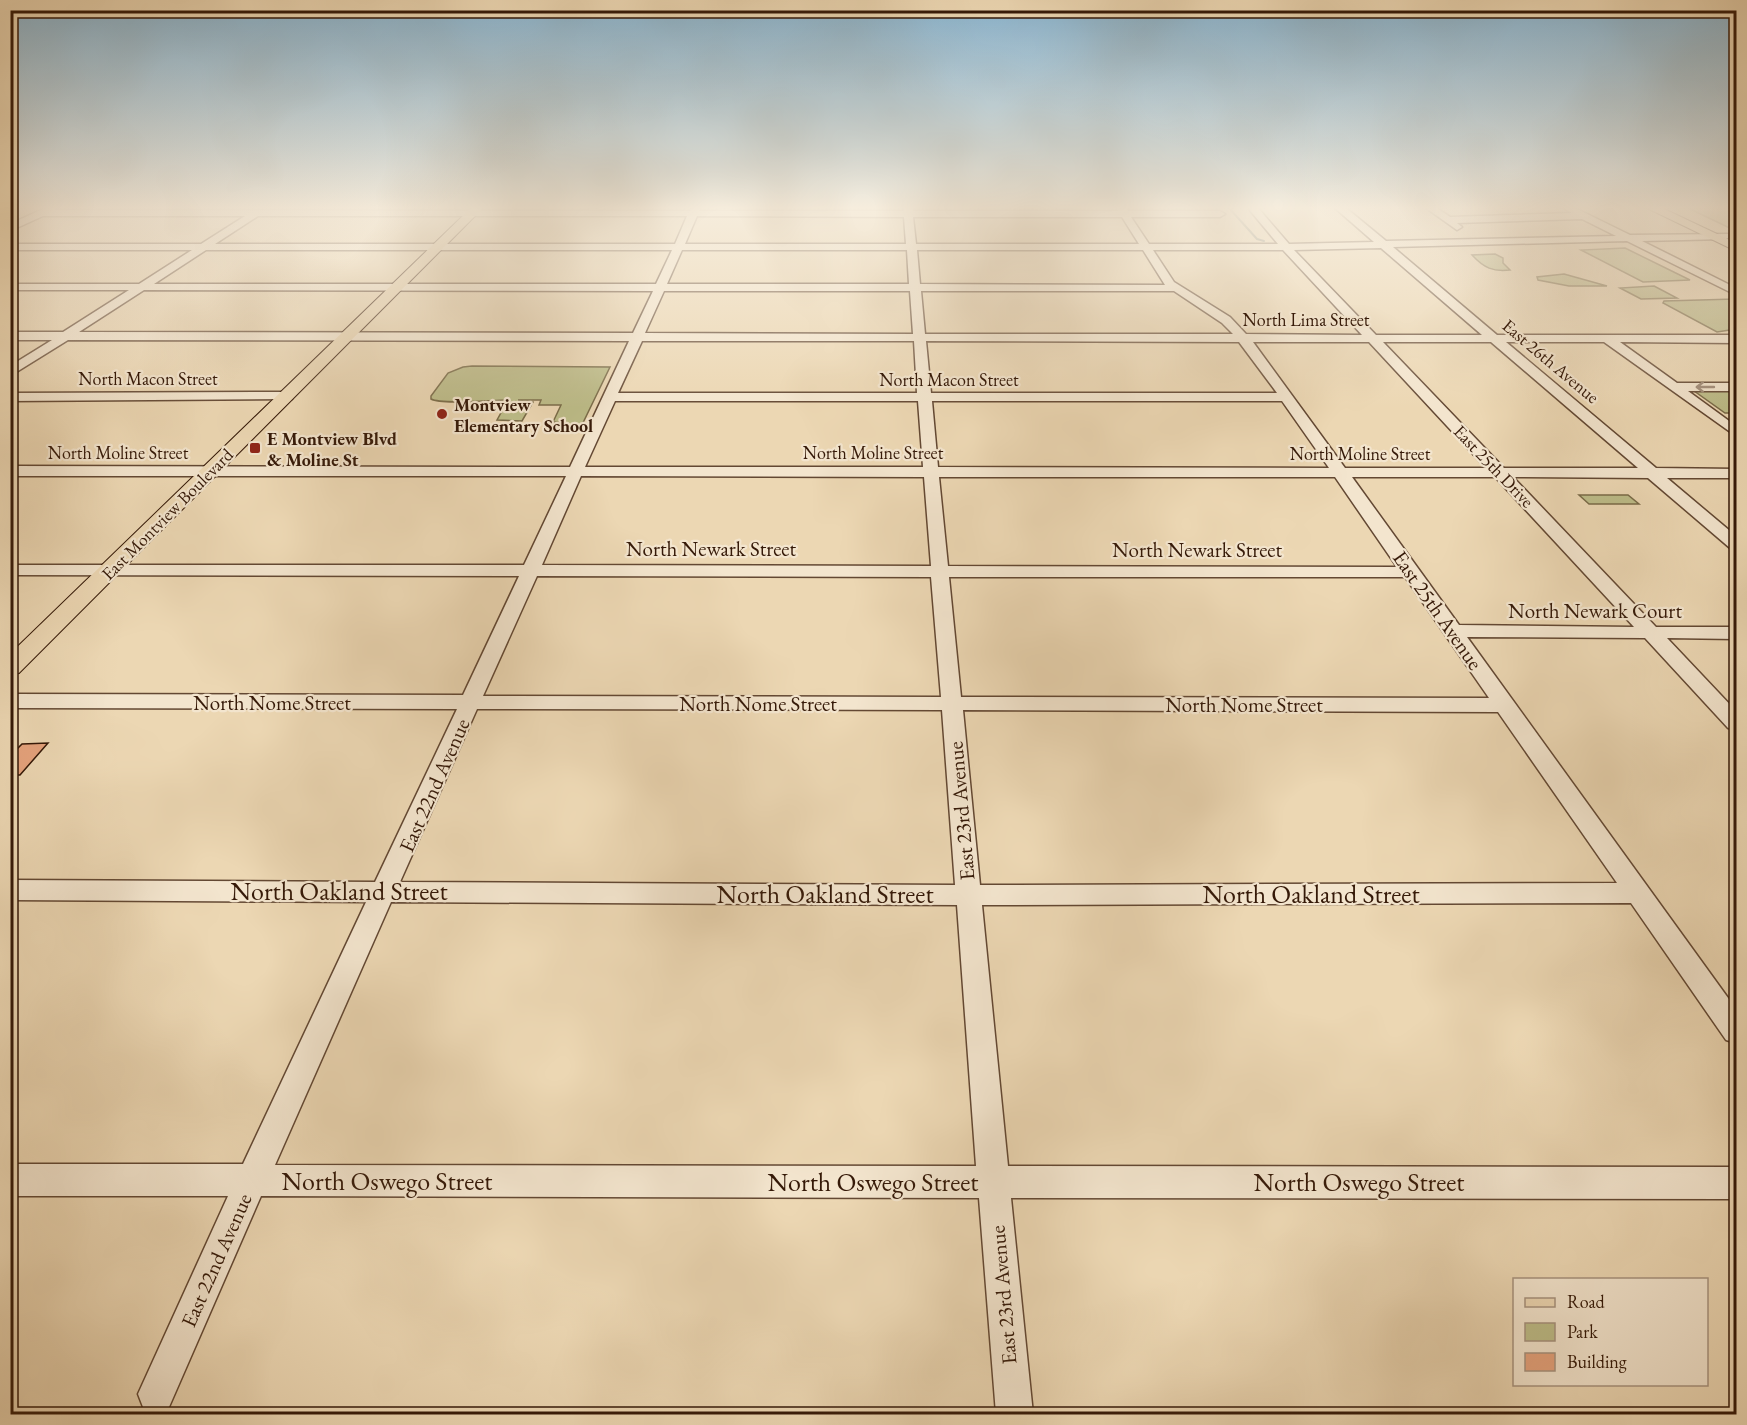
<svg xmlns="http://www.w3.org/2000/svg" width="1747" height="1425" font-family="'EB Garamond',serif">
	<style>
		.green { fill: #bdbd89; stroke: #796b48; stroke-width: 1.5 }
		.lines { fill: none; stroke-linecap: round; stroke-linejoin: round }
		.stream { stroke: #72786f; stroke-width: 2 }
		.building { fill: #e5a37d; stroke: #351908; stroke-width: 1.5 }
		.minor-casing { stroke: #634833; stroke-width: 3 }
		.major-casing { stroke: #351908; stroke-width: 2 }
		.minor { fill: #f3e5ce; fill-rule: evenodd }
		.major { fill: #ecd7b3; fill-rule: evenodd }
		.oneway { stroke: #9e8975 }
		.poi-dot { fill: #8f2418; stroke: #f3e5ce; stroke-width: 2 }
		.labels { text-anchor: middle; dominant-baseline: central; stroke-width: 4.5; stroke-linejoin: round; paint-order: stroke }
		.far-street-label { font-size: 18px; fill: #351908; stroke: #f3e5ce }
		.far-poi-label { font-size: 18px; font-weight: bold; fill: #351908; stroke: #f3e5ce; text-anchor: start }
		.street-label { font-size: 21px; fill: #351908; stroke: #f3e5ce }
		.near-street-label { font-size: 26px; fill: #351908; stroke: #f3e5ce }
	</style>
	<rect width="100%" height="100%" fill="#ecd7b3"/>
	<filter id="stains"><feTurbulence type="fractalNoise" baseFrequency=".00333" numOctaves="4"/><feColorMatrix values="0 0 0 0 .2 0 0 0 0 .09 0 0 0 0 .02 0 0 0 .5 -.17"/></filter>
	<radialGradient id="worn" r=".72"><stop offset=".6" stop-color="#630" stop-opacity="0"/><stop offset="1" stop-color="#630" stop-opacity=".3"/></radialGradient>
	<path class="green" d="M1688,208H1736V231Z
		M1625,248L1690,280L1643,282L1581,250Z
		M1495,254L1503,258V263L1510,270C1493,272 1484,268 1472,255Z
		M1564,274L1607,286H1569L1538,280L1537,277Z
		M1654,286L1677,298L1641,299L1620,288Z
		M1735,299L1736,329L1717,332L1663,303L1664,301Z
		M463,367L472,366L610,367L579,431H552L554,428H561L563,423L553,422L561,405H539L541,400H518L533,402L522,421L497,420L508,400C492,400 441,405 431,399V396L448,373Z
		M1690,388L1736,389V413H1725Z
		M1579,495H1628L1639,504H1589Z"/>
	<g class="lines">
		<path class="stream" d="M1229,208L1257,239L1264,241"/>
	</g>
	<path class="building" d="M48,743L20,775H10V756L22,744Z"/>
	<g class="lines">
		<g class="minor-casing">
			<path id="minor" d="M45,208H57L55,210L690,211L691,208H701L699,211H904L903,208H913V211H1118L1116,208H1126L1128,211H1220L1225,214L1220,217H1131L1149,244H1278L1248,208H1258L1289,244L1374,242L1335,208H1346L1386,241L1616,236L1582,219L1457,223L1462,227L1457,230L1426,208H1437L1450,217L1572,213L1563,208H1575L1630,235L1728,234V238L1725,239L1642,241L1736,288V295L1627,241L1393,247L1497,335H1736V343L1620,342L1677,383H1736V391H1688L1736,426V436L1604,342H1506L1656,468L1736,469V478H1667L1736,536V549L1730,548L1648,478L1513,477L1656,627H1736V639L1667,638L1736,711V730L1728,728L1645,638L1467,637L1736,1009V1043L1726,1040L1631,903L982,905L1008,1166L1736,1167V1199L1011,1198L1033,1414H996L979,1198L261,1196L169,1407L156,1412L143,1407L138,1394L228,1196H10V1164H243L366,902L10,900V880L375,882L457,709L10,708V694L463,695L519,576L10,575V565H524L566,476H10V466L570,467L629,341L68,340L10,376V366L52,340H10V332H63L129,290H10V284H139L192,250H10V244H201L245,216H43L10,231V224ZM258,216H687L675,244H215ZM697,216L904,217L906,244H685ZM913,217H1122L1139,244H916ZM1381,248L1482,335H1376L1294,250ZM206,250H672L656,284H154ZM682,250H907L909,284H667ZM917,250H1143L1165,285L920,284ZM1153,250H1283L1362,335L1246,334L1230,317L1174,282ZM144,290L653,291L633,333L79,332ZM664,291H910L913,334L645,333ZM921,291H1174L1222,323L1233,334H925ZM642,341H914L917,393H618ZM926,341L1239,342L1277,393H931ZM1253,342H1369L1486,468H1345ZM1383,342H1491L1638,468H1504ZM615,401H918L923,467H585ZM932,401H1282L1329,468L938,467ZM581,476L924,477L931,566L542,565ZM939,477H1335L1397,567L948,566ZM1352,477H1495L1634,627L1459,625ZM537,576L931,577L941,697L483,696ZM949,577H1405L1489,698L961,697ZM477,709L942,710L955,885L400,882ZM963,710L1498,712L1617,883L980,885ZM391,902L957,905L976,1166L275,1165Z
				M287,392L292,393V399L10,401V393Z"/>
		</g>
		<g class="major-casing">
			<path id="major" d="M471,208H483L19,673L10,675V654Z
				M1647,208H1662L1736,243V251Z"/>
		</g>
		<use href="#minor" class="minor"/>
		<use href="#major" class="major"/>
	</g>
	<defs><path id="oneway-shaft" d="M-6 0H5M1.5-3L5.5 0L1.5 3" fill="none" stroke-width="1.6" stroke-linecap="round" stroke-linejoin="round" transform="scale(1.5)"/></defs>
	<use class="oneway" href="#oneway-shaft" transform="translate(1705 387) rotate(-180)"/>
	<linearGradient id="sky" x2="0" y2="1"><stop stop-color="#89b6d3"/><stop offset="0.51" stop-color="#f6eddd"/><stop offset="1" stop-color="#f6eddd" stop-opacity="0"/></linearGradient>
	<rect width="1747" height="408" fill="url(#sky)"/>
	<g class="poi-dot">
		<circle cx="442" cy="414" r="6"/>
		<rect x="249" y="442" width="12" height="12" rx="3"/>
	</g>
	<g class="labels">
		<g class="far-street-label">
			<text x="1306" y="319">North Lima Street</text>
			<text transform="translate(1551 361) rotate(40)">East 26th Avenue</text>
			<text x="148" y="378">North Macon Street</text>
			<text x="949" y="379">North Macon Street</text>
			<text x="118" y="452">North Moline Street</text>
			<text x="873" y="452">North Moline Street</text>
			<text x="1360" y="453">North Moline Street</text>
			<text transform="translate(1494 466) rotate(46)">East 25th Drive</text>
			<text transform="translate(167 514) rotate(-45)">East Montview Boulevard</text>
		</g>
		<g class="far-poi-label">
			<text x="454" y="404">Montview<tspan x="454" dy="21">Elementary School</tspan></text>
			<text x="267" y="438">E Montview Blvd<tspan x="267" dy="21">&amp; Moline St</tspan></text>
		</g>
		<g class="street-label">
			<text x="711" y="548">North Newark Street</text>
			<text x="1197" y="549">North Newark Street</text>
			<text transform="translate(1438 610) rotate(55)">East 25th Avenue</text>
			<text x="1595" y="610">North Newark Court</text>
			<text x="272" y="702">North Nome Street</text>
			<text x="758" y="703">North Nome Street</text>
			<text x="1244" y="704">North Nome Street</text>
			<text transform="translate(434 785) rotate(-66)">East 22nd Avenue</text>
			<text transform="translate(961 811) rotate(-95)">East 23rd Avenue</text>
			<text transform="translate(216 1260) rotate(-66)">East 22nd Avenue</text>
			<text transform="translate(1003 1295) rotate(-95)">East 23rd Avenue</text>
		</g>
		<g class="near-street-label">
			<text x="339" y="891">North Oakland Street</text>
			<text x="825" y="894">North Oakland Street</text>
			<text x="1311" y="894">North Oakland Street</text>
			<text x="387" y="1181">North Oswego Street</text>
			<text x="873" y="1182">North Oswego Street</text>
			<text x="1359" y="1182">North Oswego Street</text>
		</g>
	</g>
	<rect width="1747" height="1425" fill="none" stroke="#ecd7b3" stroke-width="36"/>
	<rect x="12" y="12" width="1723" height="1401" fill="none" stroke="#351908" stroke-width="3"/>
	<rect x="18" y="18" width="1711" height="1389" fill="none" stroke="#351908" stroke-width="1.5"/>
	<rect x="1513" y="1278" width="195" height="108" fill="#f3e5ce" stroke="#a7937f" stroke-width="1.5"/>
	<rect x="1525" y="1298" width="30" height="9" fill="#ecd7b3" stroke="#a7937f" stroke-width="1.5"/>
	<text x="1567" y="1308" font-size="18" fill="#351908">Road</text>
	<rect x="1525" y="1323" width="30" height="18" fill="#bdbd89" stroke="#a7937f" stroke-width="1.5"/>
	<text x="1567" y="1338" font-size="18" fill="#351908">Park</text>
	<rect x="1525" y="1353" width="30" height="18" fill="#e5a37d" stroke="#a7937f" stroke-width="1.5"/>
	<text x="1567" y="1368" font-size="18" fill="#351908">Building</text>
	<rect width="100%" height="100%" filter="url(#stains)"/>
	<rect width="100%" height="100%" fill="url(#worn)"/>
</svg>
